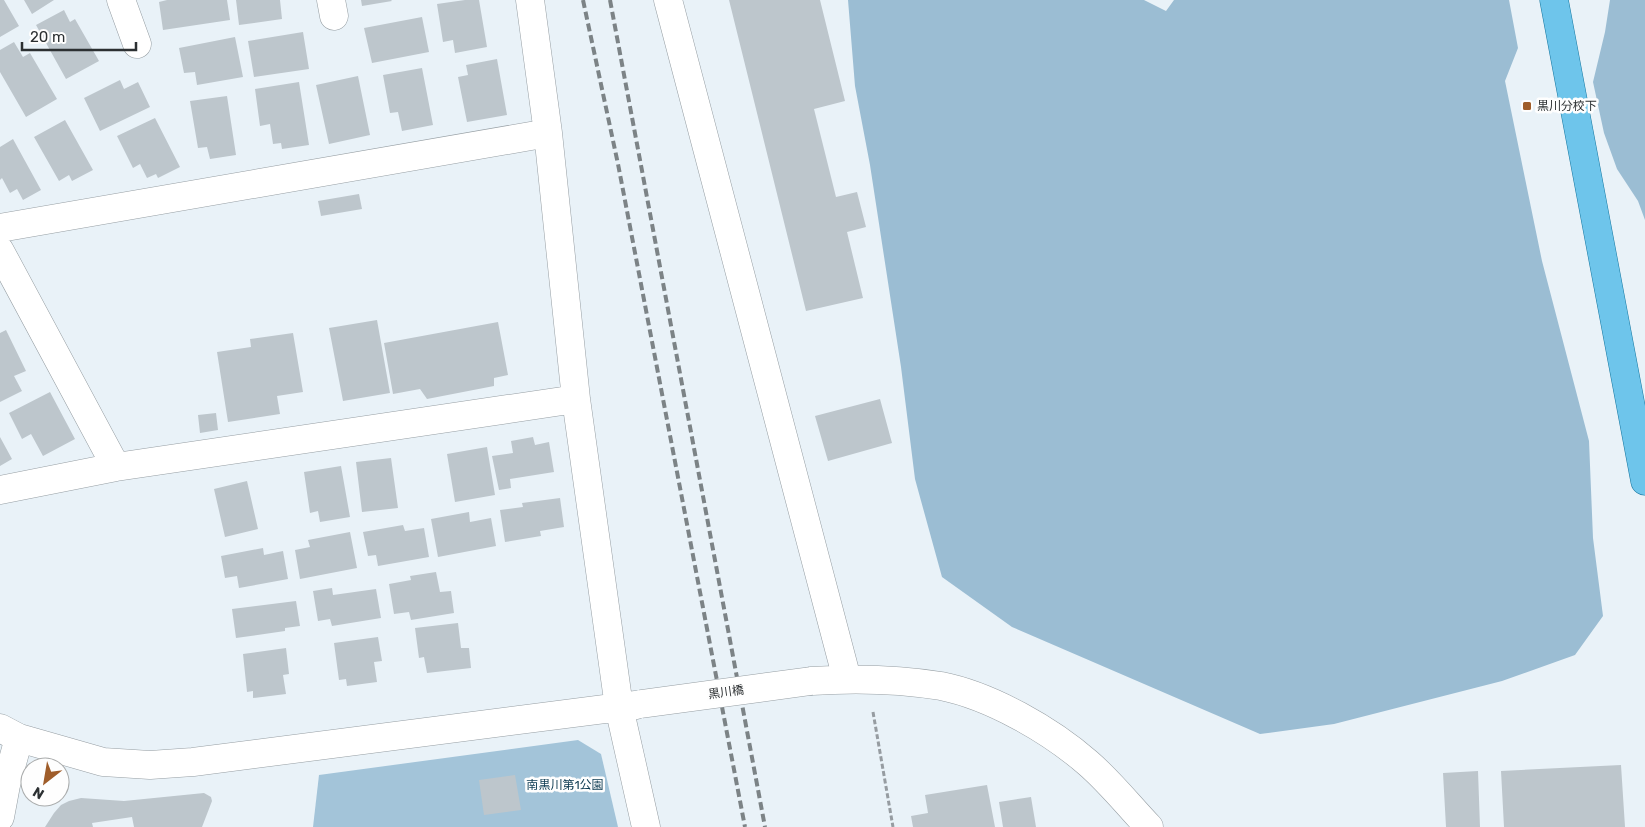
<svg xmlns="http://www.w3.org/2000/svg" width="1645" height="827" font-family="Rubik,'Noto Sans JP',sans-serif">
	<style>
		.green { fill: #a3c4d9 }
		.forest { fill: #9bbdd3 }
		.building { fill: #bdc6cc }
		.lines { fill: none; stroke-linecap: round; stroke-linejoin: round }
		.minor-casing { stroke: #969ea3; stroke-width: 29 }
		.major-casing { stroke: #1878a1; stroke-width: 29 }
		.path { stroke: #969ca1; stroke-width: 3; stroke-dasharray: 5 2.5; stroke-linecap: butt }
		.minor { stroke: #fff; stroke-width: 28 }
		.major { stroke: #6ec5eb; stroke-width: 28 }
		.rail { stroke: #7c8386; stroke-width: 4; stroke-dasharray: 8 4; stroke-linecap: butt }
		.minor-bridge-casing { stroke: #969ea3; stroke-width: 29; stroke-linecap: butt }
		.minor-bridge { stroke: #fff; stroke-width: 28 }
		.poi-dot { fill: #9f5d2a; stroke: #fefefe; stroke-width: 2 }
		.labels { text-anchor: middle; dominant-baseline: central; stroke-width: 5; stroke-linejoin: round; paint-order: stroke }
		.poi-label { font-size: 12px; fill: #2c3032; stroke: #fefefe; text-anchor: start }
		.street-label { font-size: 12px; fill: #2c3032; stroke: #fefefe }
		.park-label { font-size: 12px; fill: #0a384f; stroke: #fefefe }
	</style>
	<rect width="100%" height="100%" fill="#e9f2f8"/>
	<path class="green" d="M578,740L601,754L618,827H313L319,775Z"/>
	<path class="forest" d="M848,0H1144L1166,11L1174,0H1509L1518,48L1505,81L1542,261L1589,441L1593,538L1603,616L1575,655L1502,681L1334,724L1260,734L1012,627L942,577L915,479L901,367L870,165L855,86Z
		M1610,0H1645V220L1638,201L1617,169L1604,133L1593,82L1605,32Z"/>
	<path class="building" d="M0,0H4L19,26L0,37Z
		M24,0H54L32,14Z
		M167,0H227L230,20L163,30L159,2Z
		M236,0H280L282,19L239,25Z
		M361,0H391L392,1L362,6Z
		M465,0H479L487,47L455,53L453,40L443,42L437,4Z
		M729,0H820L845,101L814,109L836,197L857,192L866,227L847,232L863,298L806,311Z
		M64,10L70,22L75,19L99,61L66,79L36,25Z
		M422,17L429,52L372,63L364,28Z
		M303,32L309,69L254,77L248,41Z
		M235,37L243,77L197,85L195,72L184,73L179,48Z
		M14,42L23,57L30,53L57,99L26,117L0,72V50Z
		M497,59L507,115L467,122L458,77L468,75L466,65Z
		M422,68L433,125L402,131L398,112L390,113L383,75Z
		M358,76L370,135L329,144L316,85Z
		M120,80L124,89L138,82L150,107L100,131L84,98Z
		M299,82L309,145L282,149L281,143L273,144L270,124L260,126L255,89Z
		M227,96L236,155L210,159L207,147L198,148L190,101Z
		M155,118L180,167L158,178L156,174L147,178L140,164L133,168L117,136Z
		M65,120L93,170L72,181L69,175L59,181L34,137Z
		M13,139L41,190L23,200L17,189L10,193L2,178L0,180V147Z
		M359,194L362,209L321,216L318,201Z
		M377,320L390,393L343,401L329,328Z
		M498,322L508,375L494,378V386L427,399L420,389L393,394L384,343Z
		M6,330L26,371L14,376L22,391L0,402V333Z
		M293,333L303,392L277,396L280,414L228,422L217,352L251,347L250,339Z
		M50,392L75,439L43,456L31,434L22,439L9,413Z
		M880,399L892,443L828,461L815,416Z
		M216,413L218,430L200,433L198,415Z
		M0,437L12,459L0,466Z
		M533,437L535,445L549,442L554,472L510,479L511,488L499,490L492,456L513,453L511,441Z
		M487,447L495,495L455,502L447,454Z
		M391,458L398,508L362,512L356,462Z
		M341,466L350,517L320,522L318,511L310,513L304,472Z
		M247,481L258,529L225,537L214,489Z
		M560,498L564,527L540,531L541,536L505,542L500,510L523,507L522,503Z
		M469,512L470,522L491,518L496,546L438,557L431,519Z
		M403,525L405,531L424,528L429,557L378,566L376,555L368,556L363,532Z
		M350,532L357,568L300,579L295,550L310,547L308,540Z
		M263,548L264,555L283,551L288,579L239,588L237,576L225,578L221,556Z
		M436,572L440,592L451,591L454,613L411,620L409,612L394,614L389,584L411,580L410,576Z
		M332,588L333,595L376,589L381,618L332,626L330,619L318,621L313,591Z
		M296,601L300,626L285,628V631L236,638L232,609Z
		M458,623L461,648H469L471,668L427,673L424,657L419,658L415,628Z
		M378,637L382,661L374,662L377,682L347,686L346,679L339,680L334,643Z
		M286,648L289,674L283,675L286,694L253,698V691L247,692L243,654Z
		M1621,765L1625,827H1504L1501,771Z
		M1478,771L1480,827H1446L1443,773Z
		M515,775L521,810L484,815L479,780Z
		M987,785L995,827H913L911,816L928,813L925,795Z
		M204,793L211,797L212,801L202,827H134L132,817L92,823L93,827H45L54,813L61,805L69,801L81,798L124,801Z
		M1031,797L1036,827H1003L999,802Z"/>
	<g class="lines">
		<g class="minor-casing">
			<path id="minor" d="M121,0L137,44
				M331,0L334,16
				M530,0L548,133L576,399L619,707L646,827
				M668,0L847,679
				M0,228L548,133
				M0,251L116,467
				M0,490L116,467L576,399
				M811,681C854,678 898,679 941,686C991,696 1050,730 1088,763C1110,782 1129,806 1149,827
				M0,728L19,738L103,762L150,765L193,762L636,705
				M0,817L6,785L19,738"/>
		</g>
		<g class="major-casing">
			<path id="major" d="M1554,0L1645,481"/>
		</g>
		<path class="path" d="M873,712L893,827"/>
		<use href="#minor" class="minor"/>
		<use href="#major" class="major"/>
		<path class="rail" d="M583,0L618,164L745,827
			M610,0L765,827"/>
		<g class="minor-bridge-casing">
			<path id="minor-bridge" d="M641,704L811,681"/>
		</g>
		<use href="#minor-bridge" class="minor-bridge"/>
	</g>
	<rect class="poi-dot" x="1522" y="101" width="10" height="10" rx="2.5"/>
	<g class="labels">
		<g class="poi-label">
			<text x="1537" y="106">黒川分校下</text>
		</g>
		<g class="street-label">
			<text transform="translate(726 692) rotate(-8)">黒川橋</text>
		</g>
		<g class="park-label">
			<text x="565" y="785">南黒川第1公園</text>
		</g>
	</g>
	<g transform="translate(45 782) rotate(211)"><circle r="24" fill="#fefefe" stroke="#aaacac"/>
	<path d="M0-4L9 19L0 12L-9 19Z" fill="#9f5d2a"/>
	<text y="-8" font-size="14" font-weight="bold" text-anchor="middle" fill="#2c3032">N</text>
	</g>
	<path d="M22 42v8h114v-8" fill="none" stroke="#2c3032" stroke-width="2.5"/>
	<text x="30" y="42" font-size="15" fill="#2c3032" stroke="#fefefe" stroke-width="4" paint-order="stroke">20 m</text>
</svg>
